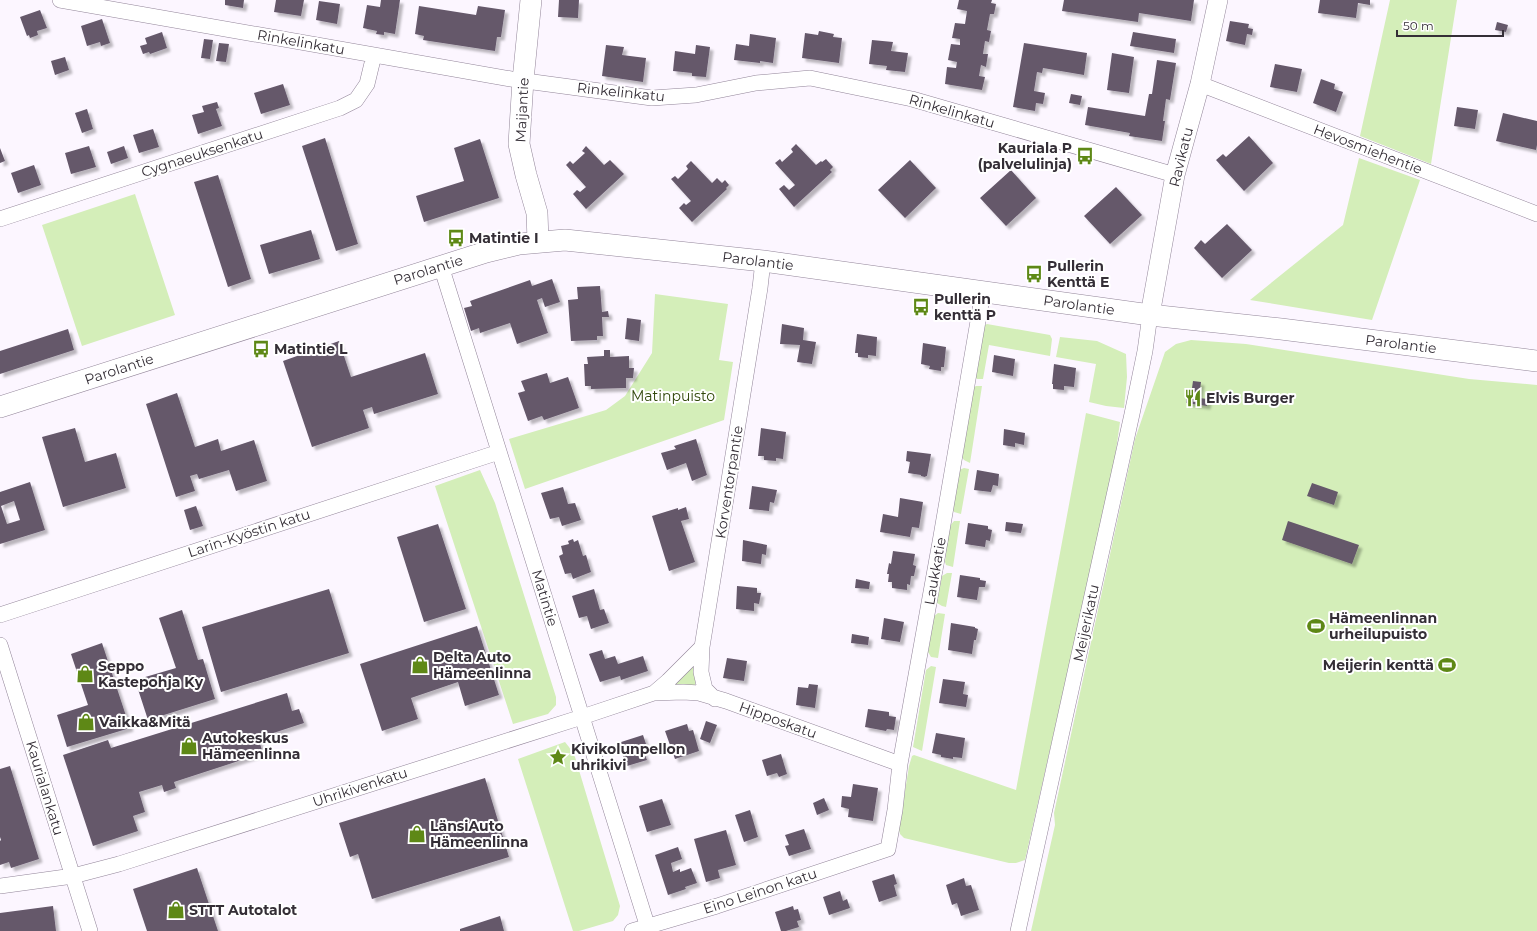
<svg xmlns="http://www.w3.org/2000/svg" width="1537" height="931" font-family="Montserrat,sans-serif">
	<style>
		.green { fill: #d4eeb9 }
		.building { fill: #65586b; fill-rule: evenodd; filter: url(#shadow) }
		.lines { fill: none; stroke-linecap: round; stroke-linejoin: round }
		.minor-casing { stroke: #928599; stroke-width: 16 }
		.tertiary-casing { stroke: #928599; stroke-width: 20 }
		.secondary-casing { stroke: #928599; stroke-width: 22 }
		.minor { stroke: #fff; stroke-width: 15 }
		.tertiary { stroke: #fff; stroke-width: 19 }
		.secondary { stroke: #fff; stroke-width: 21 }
		.labels { text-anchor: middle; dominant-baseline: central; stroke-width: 4; stroke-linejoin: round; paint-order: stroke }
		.street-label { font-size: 14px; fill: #342e36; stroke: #fff }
		.poi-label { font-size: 14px; font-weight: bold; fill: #342e36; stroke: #fff; text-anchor: start }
		.park-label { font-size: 14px; fill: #30470a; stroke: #fff }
	</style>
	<defs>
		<filter id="shadow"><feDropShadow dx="3.5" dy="3.5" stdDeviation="1" flood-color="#0004"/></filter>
	</defs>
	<rect width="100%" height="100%" fill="#fcf6ff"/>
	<path class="green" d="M1390,0H1457L1431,164L1360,136Z
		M1359,158L1420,180L1372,320L1250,300L1343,225Z
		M135,194L175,315L82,346L42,225Z
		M655,294L728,304L719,360L733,362L724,420L525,489L509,439L606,410L625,396L652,353Z
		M987,324L1050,335L1052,339L1050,356L989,345L983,379H977L973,373L981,327Z
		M1060,337L1097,341L1126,354L1127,377L1124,408L1106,406L1089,402L1096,364L1056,357Z
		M1191,340L1246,344L1469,379L1537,385V931H1031L1055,825L1054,813L1135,439L1165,352L1176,344Z
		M976,386H982L970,463L964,460L961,456L971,389Z
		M1086,413L1120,422L1113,472L1025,860L1016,863H1009L904,838L900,834L899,829L909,766L912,756L914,755L1016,790Z
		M964,468L969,469L961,514L954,512L952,508L959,470Z
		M480,470L495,503L556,697V705L548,714L513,724L435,486Z
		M954,521H960L953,567L946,565L945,562L949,527Z
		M947,573H952L946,607L942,606L937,603L942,576Z
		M938,613L945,614L938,658L931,657L928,652L934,616Z
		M694,665L697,680L694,687L671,686Z
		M931,666L936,667L922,751L913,747L926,670Z
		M565,742L569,747L575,757L620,906L618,915L613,921L579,931H573L518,759Z"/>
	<path class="building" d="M225,0H244L243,8L225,5Z
		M276,0H304L301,16L274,12Z
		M381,0H400L395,34L384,32V35L376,34L377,31L363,28L367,5L380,7Z
		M559,0H579L578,18L558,17Z
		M959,0H992L991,3L996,4L994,14H990L987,30L991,31L989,42L985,41L983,54H988L986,67L981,65L979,76L985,77L982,90L945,84L947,67L956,68L957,62L948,60L951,44L960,45V39L952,38L955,23L965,24L967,11L957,9Z
		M1064,0H1194L1191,21L1139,13L1138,22L1062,11Z
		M1320,0H1370V5L1358,3L1356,18L1318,13Z
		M319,1L340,4L337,24L316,20Z
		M419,6L476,15L478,6L505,10L501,37H497L495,51L423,40L424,36L415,34Z
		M40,10L47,28L37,31L38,35L30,38L29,35L27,36L20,17Z
		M102,19L110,43L101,46L100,42L87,46L81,26Z
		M1230,21L1249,24L1248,28L1253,29L1252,35L1247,34L1245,45L1226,41Z
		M1497,22L1508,25L1506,32L1495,30Z
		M819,31L834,34L833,37L842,38L839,63L802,58L805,33L818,35Z
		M162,32L167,48L150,54L149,52L143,54L140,46L147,44L145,38Z
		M1133,32L1176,39L1174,53L1130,46Z
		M750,34L776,38L773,63L760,61V63L734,60L736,44L749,46Z
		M204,39L213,40L210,59L201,58Z
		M872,40L893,42L891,51L908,53L905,72L886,70L887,66L869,64Z
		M219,43L229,44L226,62L216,61Z
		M1024,43L1087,53L1084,75L1043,68L1042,73L1037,72L1034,91L1045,93L1043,104L1036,103L1035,111L1013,107Z
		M606,45L624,47L622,55L646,58L643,82L602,76Z
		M696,45L710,47L706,77L692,76V73L673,71L675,51L695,54Z
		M1112,53L1134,57L1129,93L1107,90Z
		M65,57L69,70L55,75L51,61Z
		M1157,60L1176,63L1170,100L1166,99L1163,121H1165L1162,141L1129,136L1130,133L1085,125L1088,107L1145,116L1149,94H1152Z
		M1275,64L1302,69L1297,92L1270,87Z
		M1321,79L1335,84L1334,89L1343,92L1336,112L1313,103Z
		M283,84L290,105L261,114L254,93Z
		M1071,94L1082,96L1080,105L1069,103Z
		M217,102L219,108L216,109L222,126L198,134L192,115L204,112L202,106Z
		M1457,107L1478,110L1475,129L1454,126Z
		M87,109L93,129L82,133L75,113Z
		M1503,113L1537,121V145L1536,150L1496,141Z
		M153,129L159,147L139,153L133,135Z
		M1249,136L1273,163L1244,191L1216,160L1223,154L1226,157Z
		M325,138L358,244L336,251L302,146Z
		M480,139L499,198L424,222L416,196L464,181L454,148Z
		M796,144L816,165L821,161L822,162L826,159L833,167L830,170L832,172L794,207L779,189L784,185L789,190L795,185L775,163L780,159L782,162L793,152L791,149Z
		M89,146L96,167L71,174L65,153Z
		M124,146L128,158L111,164L107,152Z
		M586,146L604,165L610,160L624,174L586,209L573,194L577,190L580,192L586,187L566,165L570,161L573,164L585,153L582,151Z
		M0,148L5,161L0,163Z
		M910,160L936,188L905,218L878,190Z
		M691,161L712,183L717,178L722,183L725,180L729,185L726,188L727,189L692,222L679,208L684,203L686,205L691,201L671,179L675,176L678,179L688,169L686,166Z
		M34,165L41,185L18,193L11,173Z
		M1011,170L1036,198L1006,226L980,198Z
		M218,175L251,279L228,287L194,182Z
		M1116,187L1142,215L1110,244L1084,216Z
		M1227,224L1252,250L1222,278L1194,248L1201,240L1205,244Z
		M311,230L320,259L269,274L260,245Z
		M552,279L560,302L545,307L542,298L537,300L548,333L517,344L510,323L480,333L479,328L471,331L464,308L472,306L470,301L530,280L532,286Z
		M600,286L602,312L608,311L609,317H602L603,336H597V340L571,341L568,300L578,299L577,287Z
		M627,318L641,320L639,341L625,339Z
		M782,324L804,328L803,340L816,342L812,364L797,362L800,345L780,344Z
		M68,329L74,350L0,374V351Z
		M857,334L877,337L876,356L868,355V358L858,357V353H855Z
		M339,341L351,377L425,353L438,394L374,414L372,407L363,410L369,428L312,447L283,361Z
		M923,343L946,347L944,367H941V371L929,369L930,366L921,364Z
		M604,350H610V357L629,356V368H634L633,378H626V388L591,389V386H585L584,364H588L587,357L604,356Z
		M994,355L1015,359L1013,376L992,372Z
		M1054,364L1076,368L1074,387L1064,386V390L1053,389V384H1052Z
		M547,373L550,383L568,377L579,408L544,420L542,416L528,421L518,393L525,391L521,381Z
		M1193,381L1201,382L1199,398L1208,399L1207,406L1186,403L1187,394L1191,395Z
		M177,393L195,447L218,439L221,451L254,440L267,481L236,491L229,470L199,479L197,474L190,476L195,491L176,497L146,404Z
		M75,428L85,462L116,453L126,488L63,507L42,437Z
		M761,428L786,432L783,459L776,458V461L764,460V456H758Z
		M1004,429L1025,433L1024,445L1015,443V447L1003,445Z
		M696,439L707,475L692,481L686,463L667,470L661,453L676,449L674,446Z
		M907,451L931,454L927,476H926L925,477L921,476V475L908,473L910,462L906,461Z
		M977,470L999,474L998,486L993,485L991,492L974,490Z
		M30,482L45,530L0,544V492ZM14,501L20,520L7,524L1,506Z
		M1312,483L1338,492L1334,505L1307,496Z
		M752,486L777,490L774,503L770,502L769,511L749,509Z
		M563,487L568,504L575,503L581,520L562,526L559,517L550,519L541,493Z
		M900,498L923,502L919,528L912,527L910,537L880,532L883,514L898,517Z
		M196,506L203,526L190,530L184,510Z
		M686,507L689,519L681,521L695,562L669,571L652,516L678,508V510Z
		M1288,521L1359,545L1352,564L1282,540Z
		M1006,522L1023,524L1021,533L1005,531Z
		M968,523L988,526V529L992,530L990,541L986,540L985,547L965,544Z
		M438,524L466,609L424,622L397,537Z
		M573,539L574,542L578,540L583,556L586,555L591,572L573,579L571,573L565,574L559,556L563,554L561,546L569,544L568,541Z
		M743,540L767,545L766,555L762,554L761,564L742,561Z
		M893,551L915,554L913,565L916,566L914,576H911L910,585L907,584V590L892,588V582H888L889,574H887L889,563L891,564Z
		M960,575L980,578V580L986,581L985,587H979L977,600L957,597Z
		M856,579L870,582L869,589L855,588Z
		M737,586L757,588V593H761L759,604L754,603V611L736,609Z
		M329,589L349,653L221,692L202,627Z
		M594,589L600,610L604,609L609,623L591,629L587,616L579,618L572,596Z
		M182,610L198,660L203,659L215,699L148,720L135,680L176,668L159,618Z
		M884,618L904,622L900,642L881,639Z
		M951,623L975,627V628L978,629L976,640H974L972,654L948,650Z
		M477,626L499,695L465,706L458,682L411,698L418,719L382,731L360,664Z
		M852,634L869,637L868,645L851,643Z
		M102,643L130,728L67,747L57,715L88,705L71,654Z
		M602,650L605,659L615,656L618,664L643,656L648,671L621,680L620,676L600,682L589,654Z
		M727,658L747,661L744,681L723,678Z
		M943,679L965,682L963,694L968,695L966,707L939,703Z
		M809,684L818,685L815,708L796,705L798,687L808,688Z
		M287,693L292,711L299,709L304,723L258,738L263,753L174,782L176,788L164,792L162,785L139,792L145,812L133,816L138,831L93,846L63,755L108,740L111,748Z
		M868,709L889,712V716L896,717L894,730L887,729L886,731L865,727Z
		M706,721L717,725L710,743L700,739Z
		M687,724L689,731L693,730L699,751L675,759L665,731Z
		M936,733L965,738L962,758L953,757V759L941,757V755L932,753Z
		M643,735L648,750L643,751L647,760L627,766L618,743Z
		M781,754L787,774L779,777L777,773L767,776L762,760Z
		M10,766L39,859L11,868L9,862L0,865V841L1,840L0,837V769Z
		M485,778L509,857L372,899L358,854L350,857L339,823Z
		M853,784L878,788L873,821L848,817L849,809L841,807L842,796L851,797Z
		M824,798L829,810L817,815L813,803Z
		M662,799L671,825L647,832L639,806Z
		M750,810L758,837L744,842L735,815Z
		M804,829L811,849L789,856L785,846L789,845L785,835Z
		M726,830L736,865L718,870L720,878L706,882L694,839Z
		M678,847L682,859L671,863L673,872L680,869V872L691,868L697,883L685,887L686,889L668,895L655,855Z
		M197,868L218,931H147L133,889Z
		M894,874L897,884L894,885L897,896L879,902L872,881Z
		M964,878L966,886L971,885L979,910L961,916L957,903L952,905L946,885Z
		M840,891L843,901L847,899L850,908L829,915L823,897Z
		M53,906L56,931H0V913Z
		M793,906L794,910L798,909L801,920L797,921L799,927L786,931H781L775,912Z
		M500,916L504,931H460V929Z"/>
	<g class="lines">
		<g class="minor-casing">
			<path id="minor" d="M60,0L511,79L652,98L696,95L756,83L810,78L912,99L1175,175
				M1200,84L1537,214
				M0,219L340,108L356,100L367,84L374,55
				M441,266L649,931
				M0,615L499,452
				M0,645L90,931
				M654,693L683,692L699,693L726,701L900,764
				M715,699L705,689L701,672L702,647L760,288L763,261
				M0,886L73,876L119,864L582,717L654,693L668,681L702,647
				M632,931L717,906L888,849L895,810L900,764L940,542L983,292
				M1018,931L1132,414L1145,351L1150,315"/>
		</g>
		<g class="tertiary-casing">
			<path id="tertiary" d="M1150,315L1175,175L1200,84L1218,0"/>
		</g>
		<g class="secondary-casing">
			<path id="secondary" d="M531,0L523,80L519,144L526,175L537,213L538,241
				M0,407L486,252L519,244L565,240L763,261L1150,315L1281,329L1537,361"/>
		</g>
		<use href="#minor" class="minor"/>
		<use href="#tertiary" class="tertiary"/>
		<use href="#secondary" class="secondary"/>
	</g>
	<defs>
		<g id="bus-bare" transform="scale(1.38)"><path d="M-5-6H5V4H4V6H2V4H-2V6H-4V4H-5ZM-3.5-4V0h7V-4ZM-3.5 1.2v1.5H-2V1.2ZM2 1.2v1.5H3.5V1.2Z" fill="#5e8816" stroke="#fff" stroke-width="2.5" paint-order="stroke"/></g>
		<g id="restaurant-bare" transform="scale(1.38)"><path d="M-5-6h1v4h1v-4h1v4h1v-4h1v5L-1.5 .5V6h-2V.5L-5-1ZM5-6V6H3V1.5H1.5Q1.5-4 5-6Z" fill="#5e8816" stroke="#fff" stroke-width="2.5" paint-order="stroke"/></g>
		<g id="stadium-bare" transform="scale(1.38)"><path d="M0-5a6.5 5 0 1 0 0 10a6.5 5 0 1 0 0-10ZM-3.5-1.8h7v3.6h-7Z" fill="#5e8816" stroke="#fff" stroke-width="2.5" paint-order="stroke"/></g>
		<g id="shop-bare" transform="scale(1.38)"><path d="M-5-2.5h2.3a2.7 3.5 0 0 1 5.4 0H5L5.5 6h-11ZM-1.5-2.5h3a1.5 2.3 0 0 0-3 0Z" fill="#5e8816" stroke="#fff" stroke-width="2.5" paint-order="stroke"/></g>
		<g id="sight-bare" transform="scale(1.38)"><path d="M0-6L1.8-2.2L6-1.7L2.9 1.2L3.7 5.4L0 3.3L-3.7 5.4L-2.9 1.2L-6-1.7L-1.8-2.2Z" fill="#5e8816" stroke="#fff" stroke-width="2.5" paint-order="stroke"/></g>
	</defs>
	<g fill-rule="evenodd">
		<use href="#bus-bare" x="1085" y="156"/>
		<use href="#bus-bare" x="456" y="238"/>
		<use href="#bus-bare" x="1034" y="274"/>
		<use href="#bus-bare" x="921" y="307"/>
		<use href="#bus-bare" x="261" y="349"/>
		<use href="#restaurant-bare" x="1193" y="398"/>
		<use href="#stadium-bare" x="1316" y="626"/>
		<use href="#shop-bare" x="420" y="665"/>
		<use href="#stadium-bare" x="1447" y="665"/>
		<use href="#shop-bare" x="85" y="674"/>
		<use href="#shop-bare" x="86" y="722"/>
		<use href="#shop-bare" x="189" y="746"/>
		<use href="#sight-bare" x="558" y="757"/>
		<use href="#shop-bare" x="417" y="834"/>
		<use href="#shop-bare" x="176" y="910"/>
	</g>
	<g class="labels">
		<g class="street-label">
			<text transform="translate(301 42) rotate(10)">Rinkelinkatu</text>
			<text transform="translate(621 92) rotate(6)">Rinkelinkatu</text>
			<text transform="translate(522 110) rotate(-87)">Maijantie</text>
			<text transform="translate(952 111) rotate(16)">Rinkelinkatu</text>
			<text transform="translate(1368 149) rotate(21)">Hevosmiehentie</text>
			<text transform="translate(202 153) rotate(-18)">Cygnaeuksenkatu</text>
			<text transform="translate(1181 157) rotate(-76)">Ravikatu</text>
			<text transform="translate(758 261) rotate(7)">Parolantie</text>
			<text transform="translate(428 270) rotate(-17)">Parolantie</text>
			<text transform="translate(1079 305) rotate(8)">Parolantie</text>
			<text transform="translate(1401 344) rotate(7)">Parolantie</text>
			<text transform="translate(119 369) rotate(-18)">Parolantie</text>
			<text transform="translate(729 482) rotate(-81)">Korventorpantie</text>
			<text transform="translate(249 533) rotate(-18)">Larin-Kyöstin katu</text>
			<text transform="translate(935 571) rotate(-80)">Laukkatie</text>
			<text transform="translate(545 598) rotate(73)">Matintie</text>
			<text transform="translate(1086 623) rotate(-78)">Meijerikatu</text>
			<text transform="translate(778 720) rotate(20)">Hipposkatu</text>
			<text transform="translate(360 787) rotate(-18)">Uhrikivenkatu</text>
			<text transform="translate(45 788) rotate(73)">Kaurialankatu</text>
			<text transform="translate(760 891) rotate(-18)">Eino Leinon katu</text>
		</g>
		<g class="poi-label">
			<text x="1072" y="148" text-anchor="end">Kauriala P<tspan x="1072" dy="16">(palvelulinja)</tspan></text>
			<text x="469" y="238">Matintie I</text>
			<text x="1047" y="266">Pullerin<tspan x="1047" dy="16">Kenttä E</tspan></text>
			<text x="934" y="299">Pullerin<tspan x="934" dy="16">kenttä P</tspan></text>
			<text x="274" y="349">Matintie L</text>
			<text x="1206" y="398">Elvis Burger</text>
			<text x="1329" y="618">Hämeenlinnan<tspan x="1329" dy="16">urheilupuisto</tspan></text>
			<text x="433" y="657">Delta Auto<tspan x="433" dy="16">Hämeenlinna</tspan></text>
			<text x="1434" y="665" text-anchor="end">Meijerin kenttä</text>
			<text x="98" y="666">Seppo<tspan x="98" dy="16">Kastepohja Ky</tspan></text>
			<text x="99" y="722">Vaikka&amp;Mitä</text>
			<text x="202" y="738">Autokeskus<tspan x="202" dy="16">Hämeenlinna</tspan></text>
			<text x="571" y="749">Kivikolunpellon<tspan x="571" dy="16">uhrikivi</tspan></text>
			<text x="430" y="826">LänsiAuto<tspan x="430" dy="16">Hämeenlinna</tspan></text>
			<text x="189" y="910">STTT Autotalot</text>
		</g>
		<g class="park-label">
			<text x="673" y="396">Matinpuisto</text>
		</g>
	</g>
	<path d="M1397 30v6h106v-6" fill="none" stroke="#342e36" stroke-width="2"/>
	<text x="1403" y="30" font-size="12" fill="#342e36" stroke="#ffffff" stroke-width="3" paint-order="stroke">50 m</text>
</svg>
